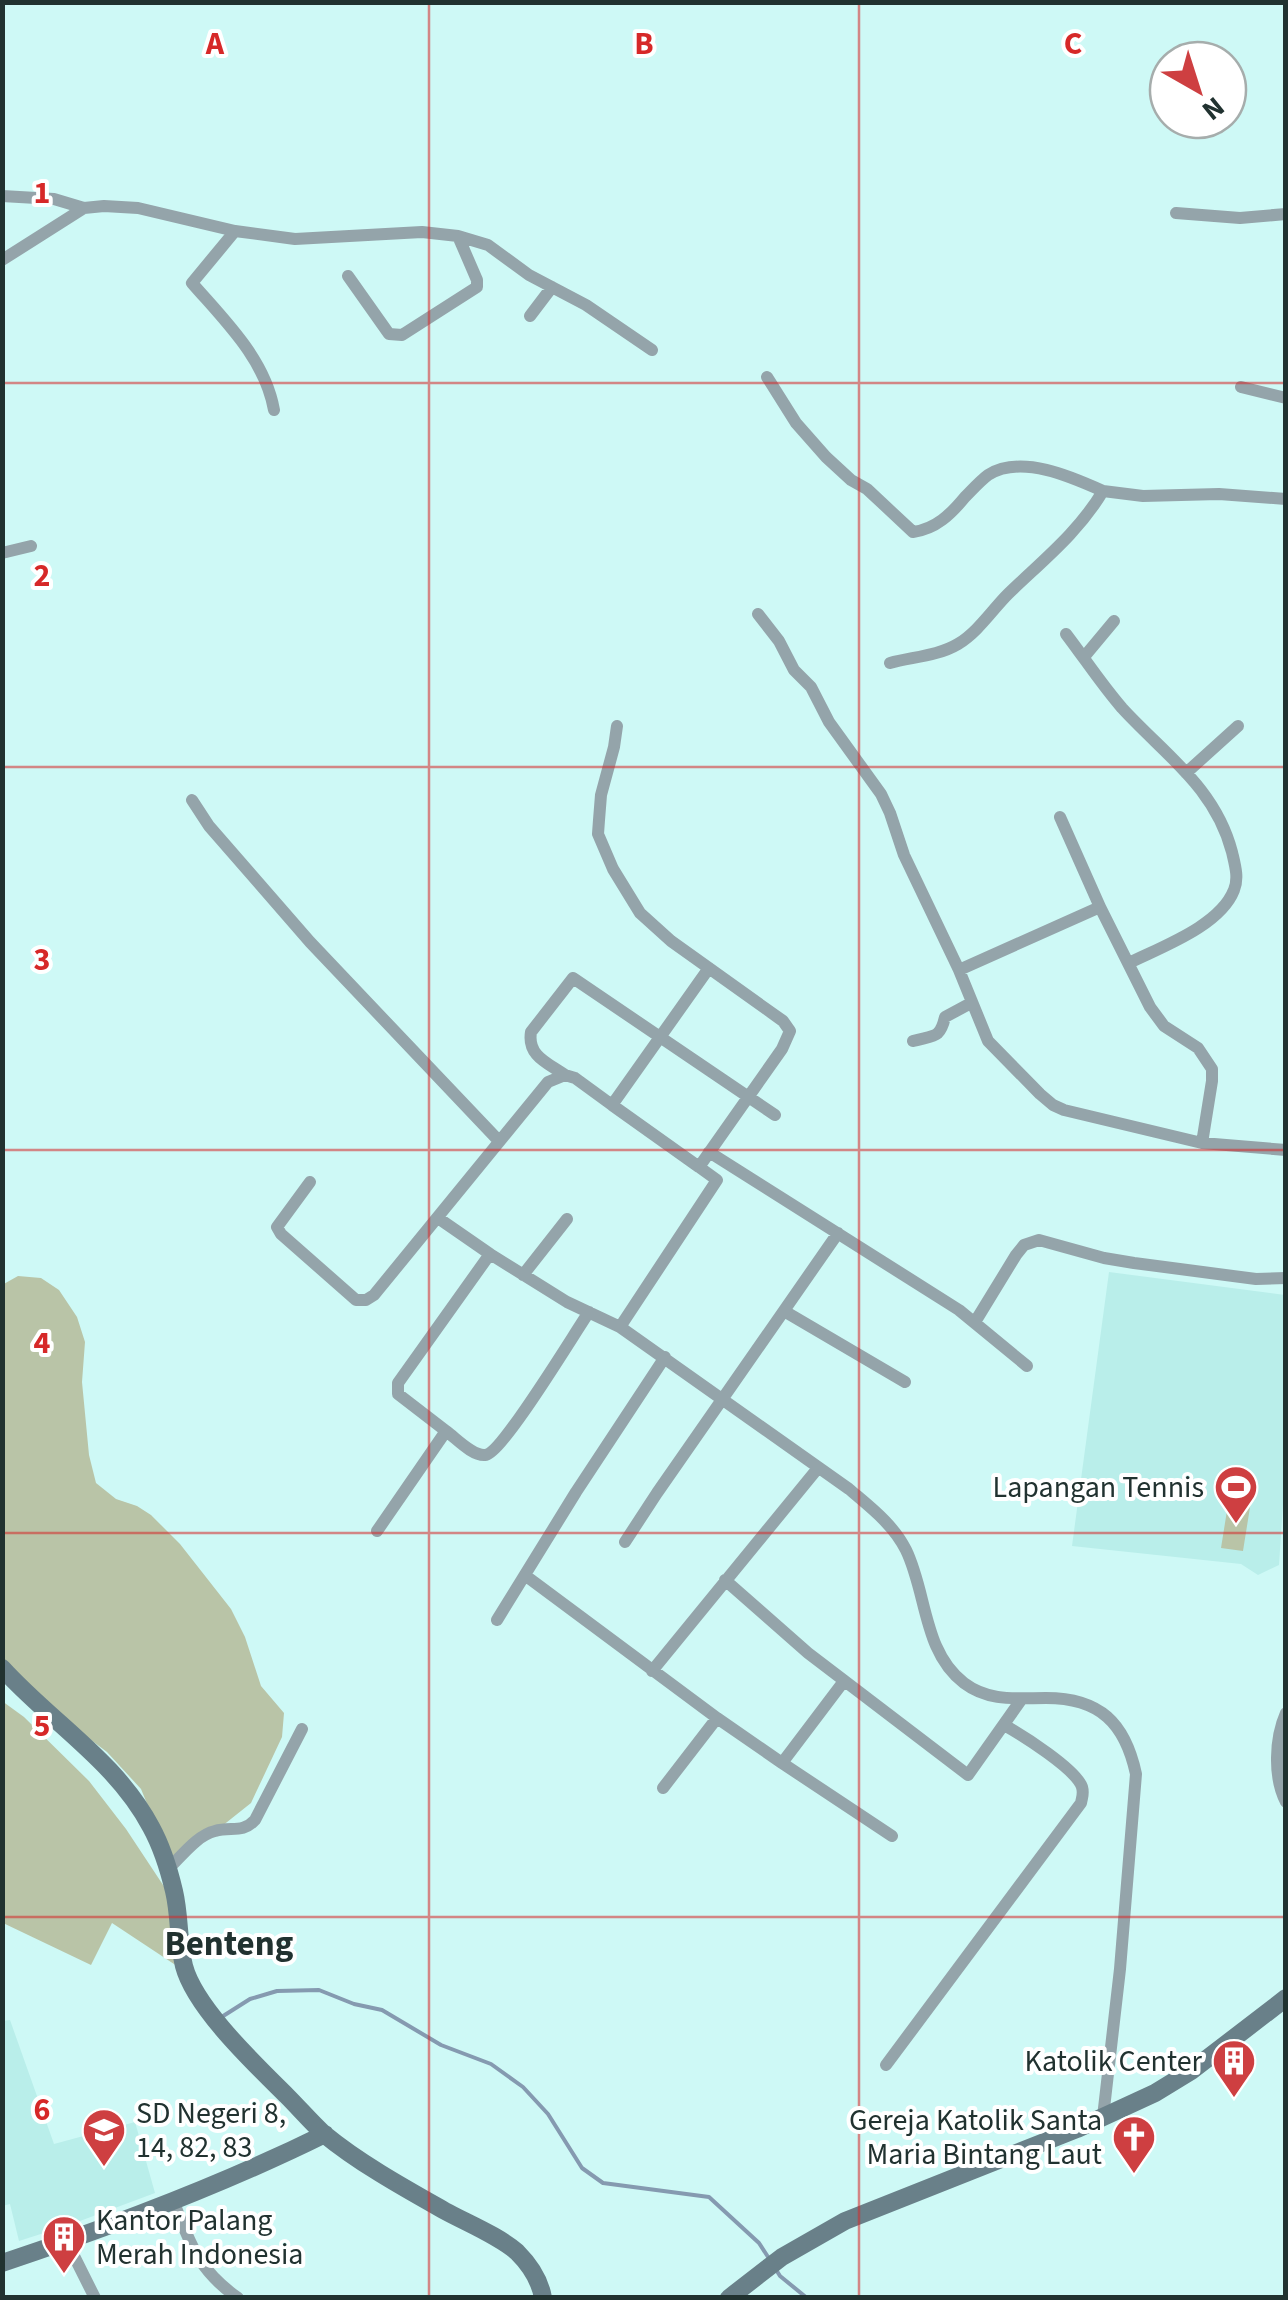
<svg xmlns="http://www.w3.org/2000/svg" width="1288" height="2300" font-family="'Source Sans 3',sans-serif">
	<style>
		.built { fill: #b9eeea }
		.green { fill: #b9c4a7 }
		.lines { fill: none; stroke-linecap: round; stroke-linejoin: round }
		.stream { stroke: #859ab0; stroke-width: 4 }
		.street { stroke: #94a4aa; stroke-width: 12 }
		.secondary { stroke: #698089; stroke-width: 18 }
		.grid { fill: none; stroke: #d62828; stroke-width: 2.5; stroke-opacity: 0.55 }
		.labels { text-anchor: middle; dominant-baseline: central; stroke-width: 8; stroke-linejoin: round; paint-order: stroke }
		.poi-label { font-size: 30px; fill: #213230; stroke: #fff; text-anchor: end }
		.quarter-label { font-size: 35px; font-weight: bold; fill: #213230; stroke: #fff }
		.grid-label { font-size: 32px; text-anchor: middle; font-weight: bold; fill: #d62828; stroke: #fff; stroke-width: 8; stroke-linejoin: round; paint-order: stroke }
	</style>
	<rect width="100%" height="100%" fill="#cef9f6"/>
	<path class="built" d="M1109,1272L1285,1295L1286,1458L1279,1565L1258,1575L1241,1564L1072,1546Z
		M10,2020L54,2144L135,2122L155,2193L72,2224L19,2241L10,2204L2,2206V2021Z"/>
	<path class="green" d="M18,1276L41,1278L59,1290L77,1317L85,1342L82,1382L89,1455L96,1483L116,1499L137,1506L151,1515L180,1544L231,1609L245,1637L261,1686L284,1713L282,1737L251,1803L202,1842L177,1865L162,1840L141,1789L107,1752L35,1698L3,1658L2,1285Z
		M1229,1498L1251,1501L1243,1551L1221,1548Z
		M2,1701L24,1717L89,1781L126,1829L169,1894L180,1968L112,1923L91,1965L3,1923Z"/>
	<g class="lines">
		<path class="stream" d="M220,2018L250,1999L277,1991L319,1990L354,2004L382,2010L441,2045L491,2064L523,2087L548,2114L582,2168L603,2183L709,2197L759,2243L770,2260
			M775,2268L780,2276L807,2298"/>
		<path class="street" d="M2,196L54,199L84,208
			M1176,213L1240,218L1286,214
			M235,231L192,283C225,321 265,359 274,410
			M2,260L84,208L104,206L138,208L235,231L295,239L422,232L458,236L488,245L529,275L586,305L652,350
			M348,276L389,334L402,335L477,287V280L458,236
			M530,316L552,287
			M767,377L796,423L826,457L851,480L867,489L913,532C936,529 951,514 965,497C972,490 980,481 988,475C1021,454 1072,477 1103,491
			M1241,387L1286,398
			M2,553L31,546
			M758,614L779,641L794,670L811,687L829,722L881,794L890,813L904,855L959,970L988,1041L1040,1094L1053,1105L1064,1110L1202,1143L1286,1150
			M1066,634C1085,659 1102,685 1122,708C1165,755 1215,787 1232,852C1235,865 1239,878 1234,890C1220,926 1161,947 1129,963
			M1084,657L1114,621
			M890,663C912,657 938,656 958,644C978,632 992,610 1008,594C1042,561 1078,533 1103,491L1143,496L1219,494L1286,499
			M617,726L614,747L601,795L599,820L598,834L613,869L640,913L671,941L783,1021L790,1031L782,1049L699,1167L717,1180L620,1327
			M1186,773L1238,726
			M192,800L209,826L310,942L499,1141
			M1060,817L1100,907L1150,1007L1164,1026L1198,1048L1212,1069V1081L1202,1143
			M959,970L1100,907
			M913,1041C934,1035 940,1039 945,1017L971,1003
			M565,1075C548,1063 527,1056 531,1032L573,978L775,1115
			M709,1152L959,1310L1027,1366
			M699,1167L612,1105L709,968
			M310,1182L277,1227L281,1234L356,1300H366L374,1295L548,1082L565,1075L575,1078L612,1105
			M438,1218L490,1254L567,1302L620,1327L849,1489C870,1507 893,1524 906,1550C927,1593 923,1652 964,1683C989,1702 1017,1698 1046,1698C1100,1698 1125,1723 1136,1774L1120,1969L1103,2117
			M523,1275L567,1219
			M784,1311L905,1382
			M975,1322L1016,1255L1024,1245L1039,1240L1104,1258L1134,1263L1256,1279L1286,1278
			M446,1431C456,1438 472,1456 485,1455C502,1454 575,1332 589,1312
			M377,1531L446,1431L398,1394V1383L490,1254
			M625,1542L657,1493L838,1233
			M526,1576L717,1718L782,1763L844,1681
			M725,1580L808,1653L968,1775L1021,1700
			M497,1620L576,1492L665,1357
			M652,1671L818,1468
			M1286,1713C1275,1738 1273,1777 1286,1802
			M782,1763L892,1836
			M663,1788L717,1718
			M168,1869C181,1857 197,1835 215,1831C231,1826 242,1834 255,1820L302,1729
			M886,2065L1081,1803C1082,1797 1084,1794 1082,1787C1076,1769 1022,1735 1004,1725
			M174,2203C191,2245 198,2270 238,2298
			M67,2242L95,2298"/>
		<path class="secondary" d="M2,1668C52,1723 116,1761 151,1827C162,1847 169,1870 174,1891C180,1916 178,1942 184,1966C195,2008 256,2065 287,2096C299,2108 311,2122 324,2134C359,2163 406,2189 445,2211C467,2223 499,2236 517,2252C530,2265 540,2280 543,2298
			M2,2263C113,2226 220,2186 325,2134
			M729,2298L782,2257L845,2221L1077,2129L1155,2093L1191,2071L1286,1998"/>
	</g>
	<path class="grid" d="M429,2V2298M859,2V2298M2,383H1286M2,767H1286M2,1150H1286M2,1533H1286M2,1917H1286"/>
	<defs>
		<g id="stadium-pin" transform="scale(2.25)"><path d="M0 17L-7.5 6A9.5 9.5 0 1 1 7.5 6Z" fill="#ce3f41" stroke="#fff"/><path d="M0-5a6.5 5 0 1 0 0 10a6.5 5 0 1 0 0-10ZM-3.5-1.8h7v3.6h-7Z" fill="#fff"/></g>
		<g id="building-pin" transform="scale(2.25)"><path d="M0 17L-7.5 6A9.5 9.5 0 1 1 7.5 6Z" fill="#ce3f41" stroke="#fff"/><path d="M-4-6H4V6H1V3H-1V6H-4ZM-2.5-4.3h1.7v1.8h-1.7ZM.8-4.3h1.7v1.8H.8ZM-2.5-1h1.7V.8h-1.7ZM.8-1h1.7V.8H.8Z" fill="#fff"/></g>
		<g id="school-pin" transform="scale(2.25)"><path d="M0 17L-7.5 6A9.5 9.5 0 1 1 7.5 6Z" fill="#ce3f41" stroke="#fff"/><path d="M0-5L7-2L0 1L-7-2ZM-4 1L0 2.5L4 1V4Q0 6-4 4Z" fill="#fff"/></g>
		<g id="church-pin" transform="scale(2.25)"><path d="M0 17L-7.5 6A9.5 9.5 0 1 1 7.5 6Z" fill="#ce3f41" stroke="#fff"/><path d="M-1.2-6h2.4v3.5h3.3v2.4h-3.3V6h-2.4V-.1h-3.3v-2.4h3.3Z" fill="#fff"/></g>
	</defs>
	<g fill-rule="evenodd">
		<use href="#stadium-pin" x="1236" y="1487"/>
		<use href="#building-pin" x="1234" y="2061"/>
		<use href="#school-pin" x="104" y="2130"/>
		<use href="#church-pin" x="1134" y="2137"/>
		<use href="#building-pin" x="64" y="2237"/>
	</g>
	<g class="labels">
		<g class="poi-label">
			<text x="1204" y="1487">Lapangan Tennis</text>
			<text x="1202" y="2061">Katolik Center</text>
			<text x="136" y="2113" text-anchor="start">SD Negeri 8,<tspan x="136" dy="34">14, 82, 83</tspan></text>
			<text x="1102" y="2120">Gereja Katolik Santa<tspan x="1102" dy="34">Maria Bintang Laut</tspan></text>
			<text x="96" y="2220" text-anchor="start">Kantor Palang<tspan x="96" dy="34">Merah Indonesia</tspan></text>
		</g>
		<g class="quarter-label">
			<text x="229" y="1944">Benteng</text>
		</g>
	</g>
	<g class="grid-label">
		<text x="215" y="54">A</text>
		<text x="644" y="54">B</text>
		<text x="1073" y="54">C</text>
		<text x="42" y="203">1</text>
		<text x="42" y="586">2</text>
		<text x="42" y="970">3</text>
		<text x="42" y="1353">4</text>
		<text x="42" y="1736">5</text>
		<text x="42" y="2120">6</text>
	</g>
	<rect width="1288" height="2300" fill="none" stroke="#213230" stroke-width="10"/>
	<g transform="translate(1198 90) rotate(141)"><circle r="48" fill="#ffffff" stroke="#a6adac" stroke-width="2.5"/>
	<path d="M0-8L18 38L0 25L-18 38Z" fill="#ce3f41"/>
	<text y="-15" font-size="28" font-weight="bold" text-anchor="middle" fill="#213230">N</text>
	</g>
</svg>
